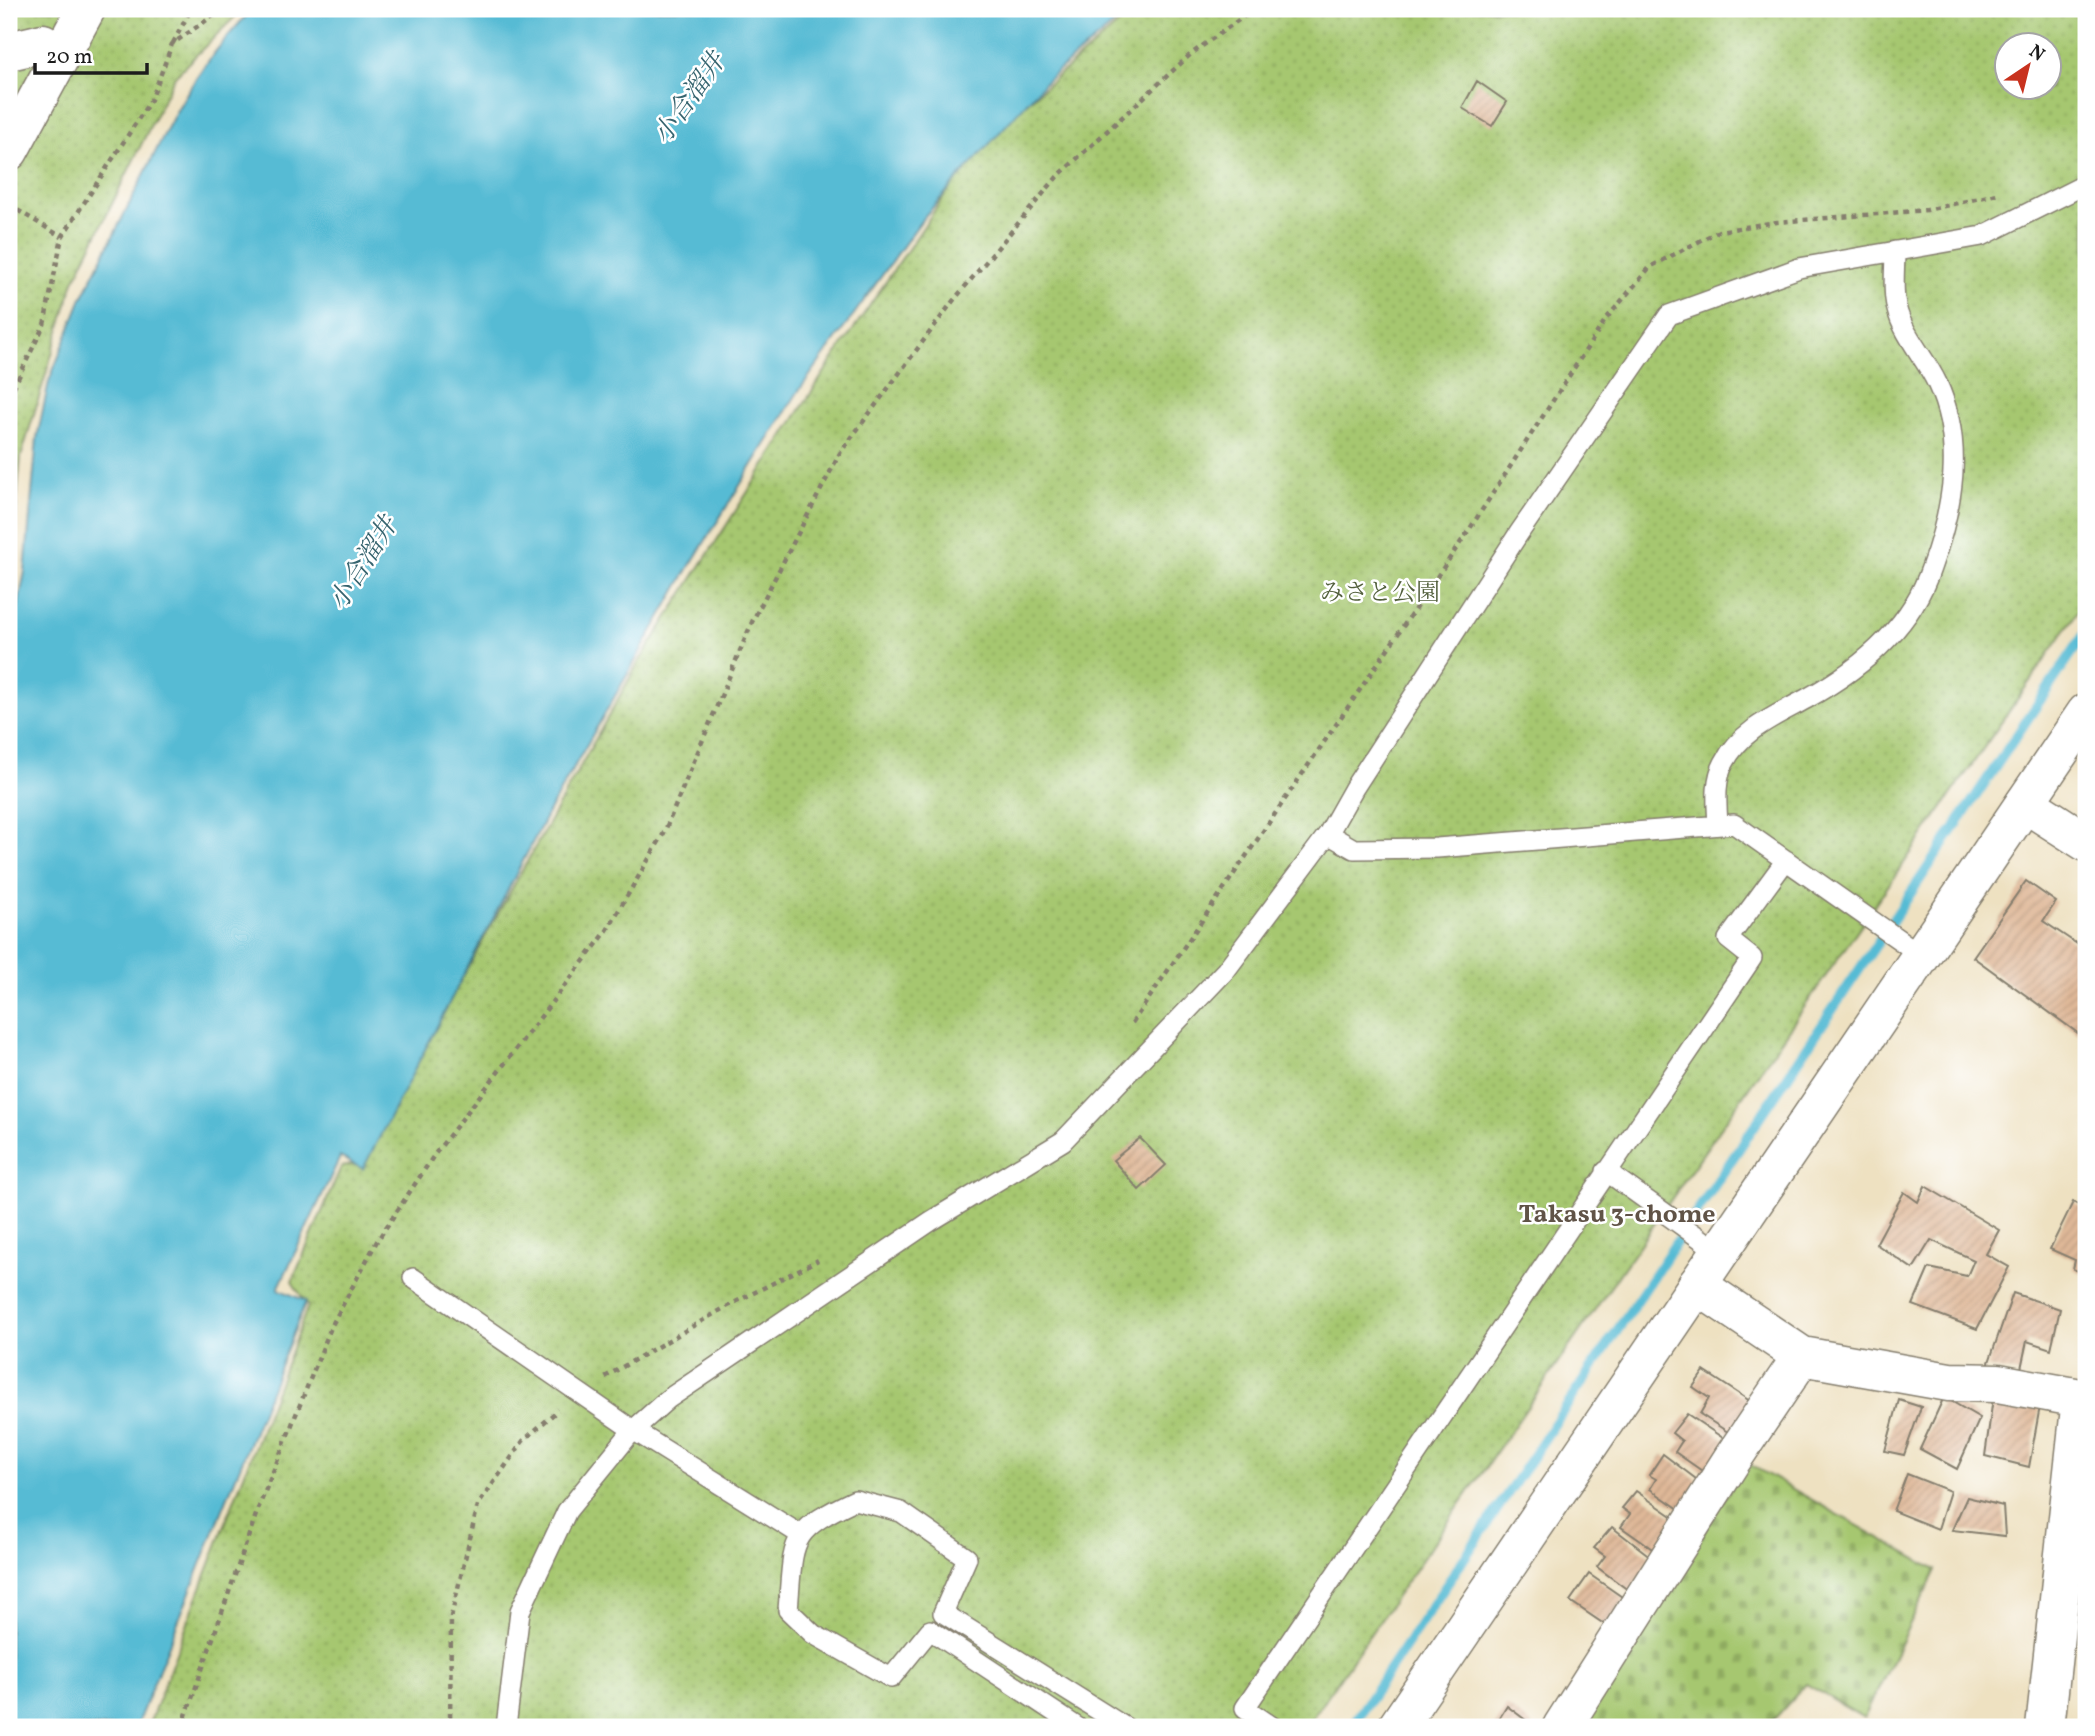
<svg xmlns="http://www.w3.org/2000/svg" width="2095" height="1736" font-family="Vollkorn,'Noto Serif JP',serif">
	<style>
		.cemetery { fill: url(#cemetery-stones); stroke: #617246; stroke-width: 2 }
		.park { fill: url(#park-dots); stroke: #617246; stroke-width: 2; fill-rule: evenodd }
		.water { fill: #56bbd4; stroke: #396c78; stroke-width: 2 }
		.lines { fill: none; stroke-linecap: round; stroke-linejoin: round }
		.stream { stroke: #56bbd4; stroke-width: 10 }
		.building { fill: url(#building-hatch) }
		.lane-casing { stroke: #857e6e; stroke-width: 22 }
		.street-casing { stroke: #857e6e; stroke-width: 41 }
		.secondary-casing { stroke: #857e6e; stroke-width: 41 }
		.path { stroke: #857e6e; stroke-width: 4.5; stroke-dasharray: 5 5; stroke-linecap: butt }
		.lane { stroke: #fff; stroke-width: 19 }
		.street { stroke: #fff; stroke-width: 38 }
		.secondary { stroke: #fff; stroke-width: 38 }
		.labels { text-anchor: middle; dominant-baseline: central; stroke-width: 5; stroke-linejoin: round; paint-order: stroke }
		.park-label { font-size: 24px; fill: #53603d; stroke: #fff }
		.water-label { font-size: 26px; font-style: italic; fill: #36646f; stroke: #fff }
		.neighbourhood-label { font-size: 26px; font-weight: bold; fill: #605347; stroke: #fff }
	</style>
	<defs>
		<pattern id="cemetery-stones" width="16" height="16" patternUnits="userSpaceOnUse" patternTransform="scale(1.75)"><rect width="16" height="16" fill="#a6c76f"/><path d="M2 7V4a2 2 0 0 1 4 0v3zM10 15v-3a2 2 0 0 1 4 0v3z" fill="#8eaa60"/></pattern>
		<pattern id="park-dots" width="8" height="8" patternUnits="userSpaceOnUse" patternTransform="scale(1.75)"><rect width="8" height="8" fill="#a6c76f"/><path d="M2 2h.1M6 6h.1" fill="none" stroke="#8eaa60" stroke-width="1.8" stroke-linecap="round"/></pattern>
		<pattern id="building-hatch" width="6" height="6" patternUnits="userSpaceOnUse" patternTransform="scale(1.75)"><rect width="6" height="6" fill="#dfb898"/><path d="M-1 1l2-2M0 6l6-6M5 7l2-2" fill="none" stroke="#bf9e82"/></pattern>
	</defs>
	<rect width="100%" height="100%" fill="#fff"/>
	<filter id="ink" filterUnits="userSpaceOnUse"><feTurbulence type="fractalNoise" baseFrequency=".0143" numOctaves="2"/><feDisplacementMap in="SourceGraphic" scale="14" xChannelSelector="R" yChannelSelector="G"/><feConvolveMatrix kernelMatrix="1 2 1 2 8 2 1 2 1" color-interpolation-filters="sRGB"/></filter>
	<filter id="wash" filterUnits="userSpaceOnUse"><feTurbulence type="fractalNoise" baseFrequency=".00686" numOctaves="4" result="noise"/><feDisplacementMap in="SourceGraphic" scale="28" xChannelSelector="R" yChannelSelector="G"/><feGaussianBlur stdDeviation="1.57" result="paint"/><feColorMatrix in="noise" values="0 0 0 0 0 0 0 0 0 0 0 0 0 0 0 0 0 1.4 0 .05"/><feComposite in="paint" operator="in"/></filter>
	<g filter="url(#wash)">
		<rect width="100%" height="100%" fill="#eee1c1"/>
		<path class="cemetery" d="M1747,1463L1936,1570L1864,1718L1806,1684L1767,1727H1579Z"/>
		<path class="park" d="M9,9H243L175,76L74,281L21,457L9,583Z
			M1136,9H2086V600L1306,1727H148L308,1306L292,1282L341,1167L358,1164L637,665L829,365L982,141ZM2008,46H2050V88H2008Z"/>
		<path class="water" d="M253,9H1132L1046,81L924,217L798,392L691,564L551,807L363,1169L340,1157L278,1289L306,1301L136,1727H9V653L25,571L37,438L49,381L82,298L167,129C189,85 218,44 253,9Z"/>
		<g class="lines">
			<path class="stream" d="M1351,1727L2086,632"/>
		</g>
		<g id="blocks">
			<path class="building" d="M1477,81L1507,102L1492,126L1462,108Z
				M2026,881L2056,902L2043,921L2086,950V1039L1973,957Z
				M1140,1138L1166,1165L1139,1190L1113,1160Z
				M1925,1186L1999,1230L1986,1254L2009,1267L1977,1329L1913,1305L1929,1268L1967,1276L1974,1260L1931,1240L1913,1269L1876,1244L1904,1192L1918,1202Z
				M2073,1202L2086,1209V1275L2073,1269L2075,1260L2050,1249Z
				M2013,1293L2060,1309L2051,1349L2027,1341L2020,1373L1987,1368Z
				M1704,1371L1756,1405L1734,1436L1700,1414L1709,1398L1693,1387Z
				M1944,1397L1980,1418L1957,1469L1920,1449Z
				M1993,1398L2040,1406L2029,1467L1985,1456Z
				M1899,1400L1921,1407L1904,1455L1885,1451Z
				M1687,1414L1729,1442L1708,1475L1675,1452L1682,1441L1672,1433Z
				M1663,1454L1700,1482L1682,1511L1650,1489L1656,1479L1649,1475Z
				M1907,1474L1950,1491L1938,1529L1893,1511Z
				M1636,1491L1678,1520L1658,1553L1621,1527L1630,1514L1622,1508Z
				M1967,1497L2003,1506L2005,1536L1952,1530Z
				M1612,1527L1651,1557L1632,1593L1597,1567L1605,1556L1594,1548Z
				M1589,1574L1625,1599L1607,1626L1570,1601Z
				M1507,1706L1535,1727H1494Z"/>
		</g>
	</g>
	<g filter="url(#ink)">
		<use href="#blocks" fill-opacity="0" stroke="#857e6e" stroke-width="2"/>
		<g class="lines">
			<g class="lane-casing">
				<path id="lane" d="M1718,825C1717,805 1714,781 1724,763C1741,730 1775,716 1806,699C1859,670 1911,628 1931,568C1953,508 1965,443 1937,383C1924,355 1898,330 1895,299C1893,283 1895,266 1895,251
					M1328,834L1354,849L1437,848L1734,824L1921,955
					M1606,1171L1719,1252
					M413,1278L633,1430L801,1535
					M506,1727L520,1611L567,1511L633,1430L668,1399L931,1221L1063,1141L1226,970L1328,834L1354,788L1519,533L1669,315L1799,268L1982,236L2086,184
					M1077,1727L930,1630L891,1678L813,1634L788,1610C794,1539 787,1532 855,1500L901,1512L967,1558L943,1613L1125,1727
					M1273,1727L1245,1708L1752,958L1728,939L1786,860"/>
			</g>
			<g class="street-casing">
				<path id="street" d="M9,51L43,43
					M9,151L86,9
					M2025,803L2086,842
					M1697,1285L1802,1356
					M1562,1727L1733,1458L1802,1356L1949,1382L1998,1383L2086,1399
					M2045,1727L2081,1399"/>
			</g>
			<g class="secondary-casing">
				<path id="secondary" d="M1397,1727L2086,713"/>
			</g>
			<path class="path" d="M173,43L191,9
				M9,205L62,237
				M9,397L44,325L62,237L152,98L172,44L223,9
				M1132,1023L1469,530L1606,319L1650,267L1719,231L1777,222L1927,210L1997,194
				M605,1377L726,1307L818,1260
				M182,1727L258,1509L332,1325L377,1241L435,1154L606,932L664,833L752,622L840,453L953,301L1057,177L1191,54L1254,9
				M450,1727L451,1617L478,1505L523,1441L558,1410"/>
			<use href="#lane" class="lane"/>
			<use href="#street" class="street"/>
			<use href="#secondary" class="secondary"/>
		</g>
	</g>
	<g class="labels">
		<g class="park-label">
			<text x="1380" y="594">みさと公園</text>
		</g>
		<g class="water-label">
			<text transform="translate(690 99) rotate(-55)">小合溜井</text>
			<text transform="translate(364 564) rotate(-58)">小合溜井</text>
		</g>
		<g class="neighbourhood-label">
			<text x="1617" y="1215">Takasu 3-chome</text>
		</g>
	</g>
	<rect width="2095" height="1736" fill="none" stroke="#fff" stroke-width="35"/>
	<g transform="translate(2028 66) rotate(35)"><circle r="33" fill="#ffffff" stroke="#a4a4a4" stroke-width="2"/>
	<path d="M0-5L12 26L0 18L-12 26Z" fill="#c8321e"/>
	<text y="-10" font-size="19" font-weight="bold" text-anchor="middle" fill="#1c1c1c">N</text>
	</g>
	<path d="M35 63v10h112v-10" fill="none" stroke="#1c1c1c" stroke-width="3.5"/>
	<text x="46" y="63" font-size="21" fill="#1c1c1c" stroke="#ffffff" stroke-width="5" paint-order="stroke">20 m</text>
</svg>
